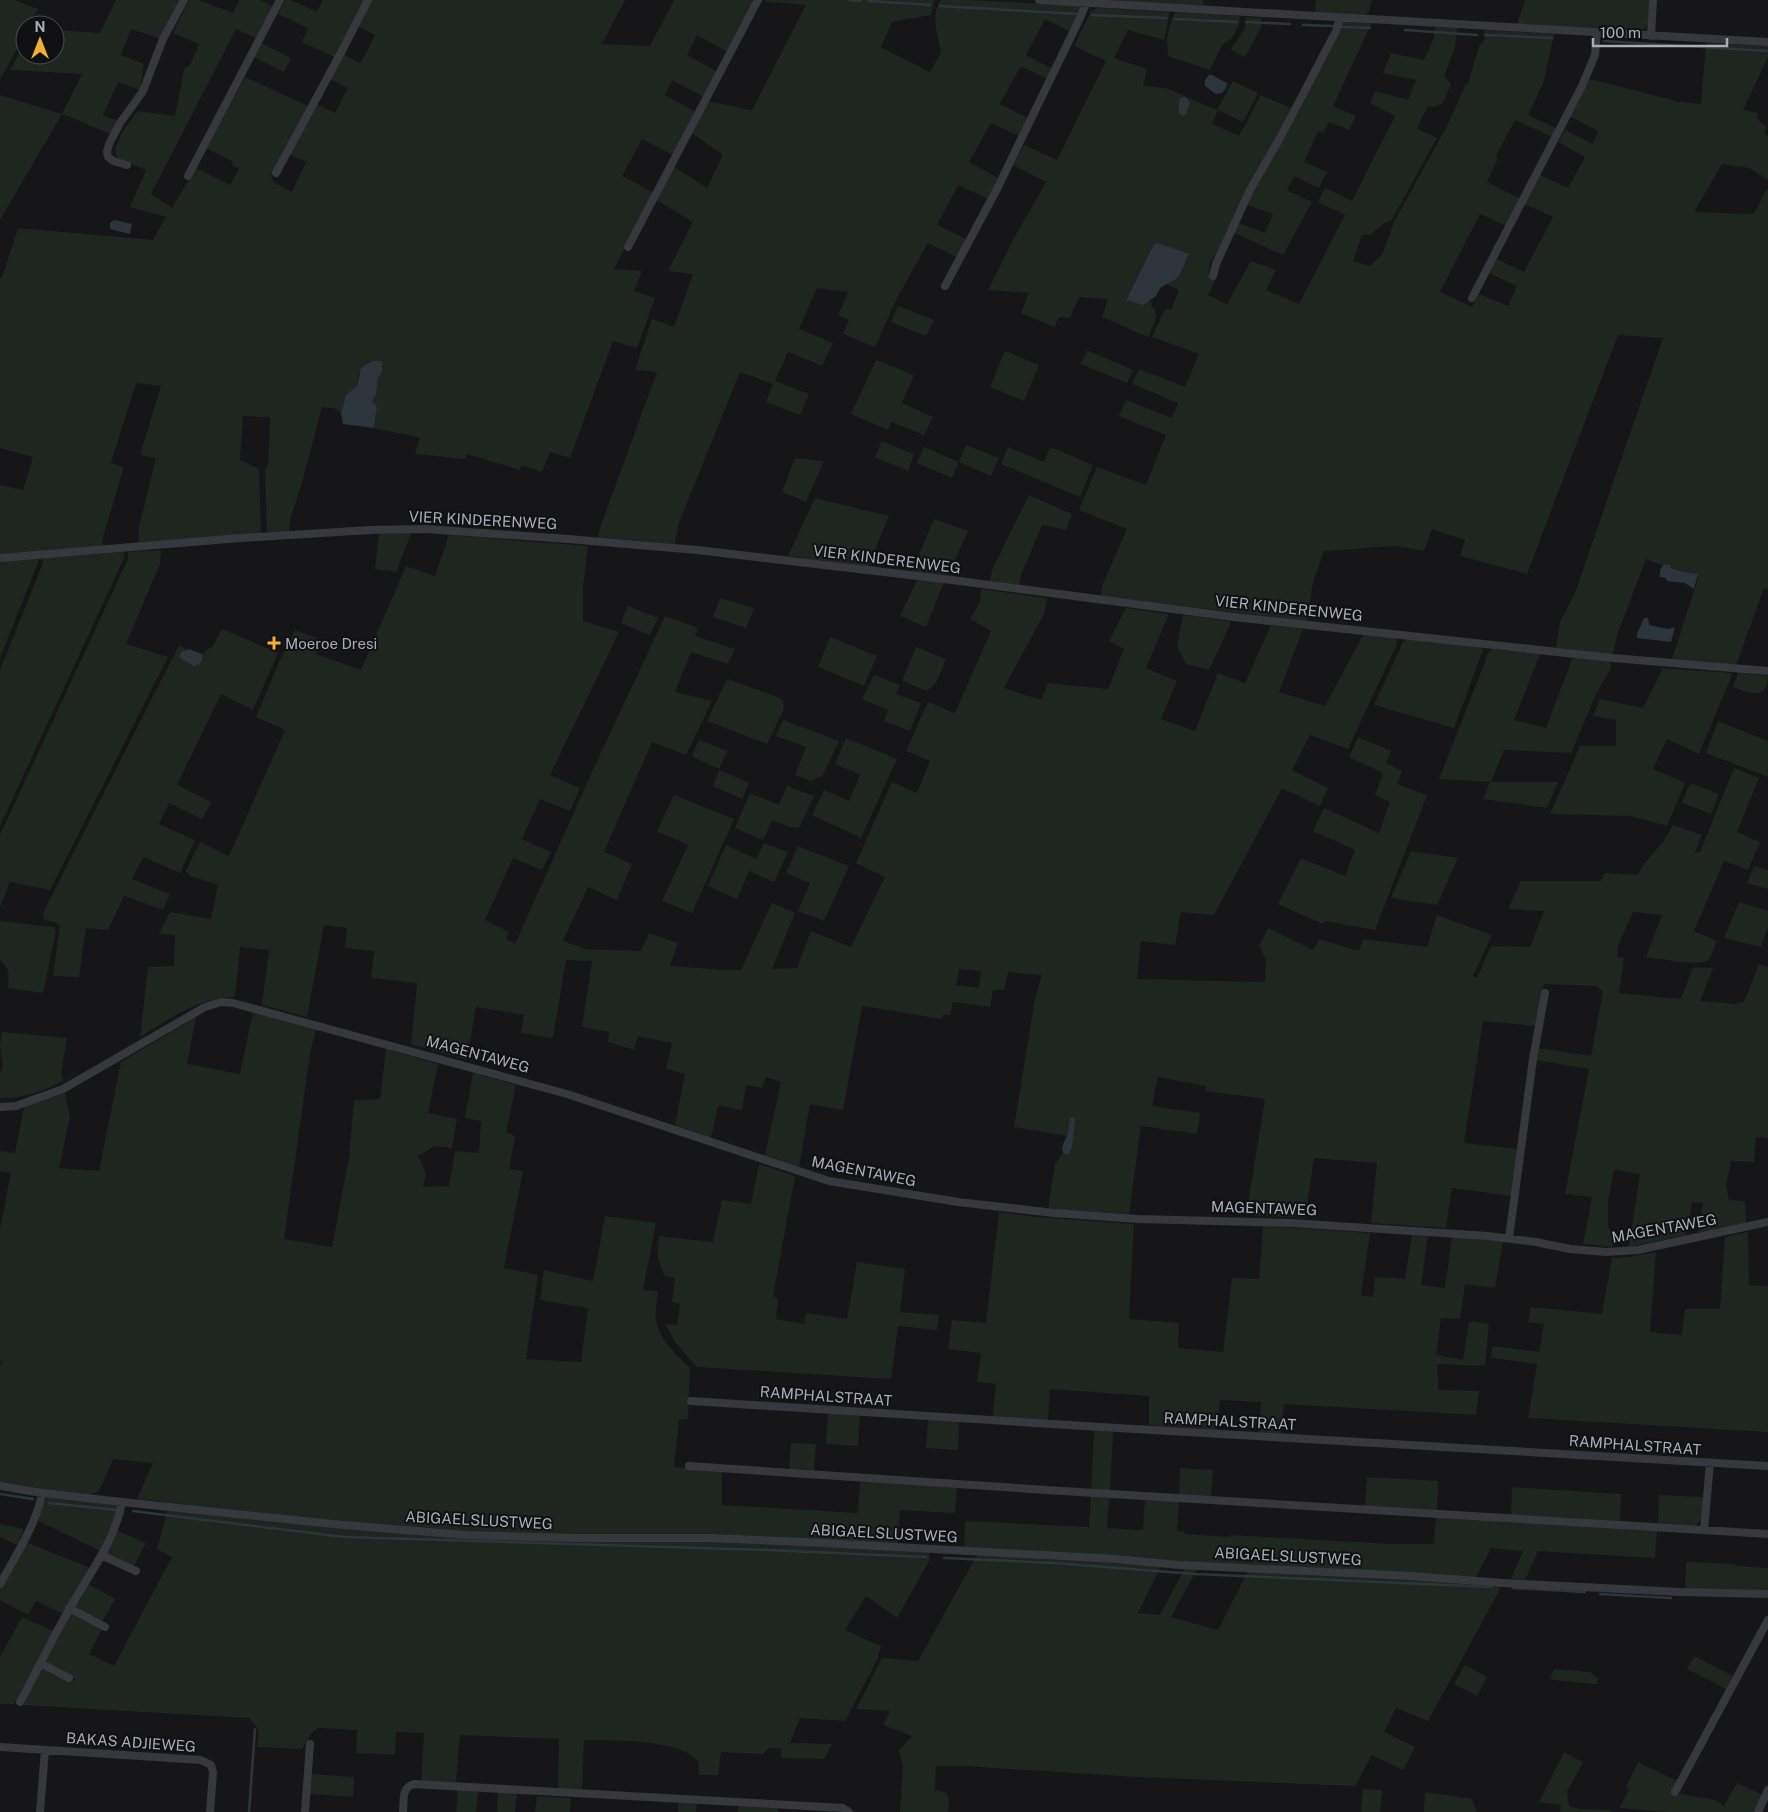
<svg xmlns="http://www.w3.org/2000/svg" width="1768" height="1812" font-family="'Public Sans',sans-serif">
	<style>
		.green { fill: #1e261f; fill-rule: evenodd }
		.water { fill: #2c353c }
		.lines { fill: none; stroke-linecap: round; stroke-linejoin: round }
		.stream { stroke: #2c353c; stroke-width: 2.5 }
		.minor { stroke: #37383d; stroke-width: 8 }
		.poi-dot { fill: #f2b134; stroke: #111113; stroke-width: 2 }
		.labels { text-anchor: middle; dominant-baseline: central; stroke-width: 4; stroke-linejoin: round; paint-order: stroke }
		.street-label { font-size: 15px; fill: #a8adb8; stroke: #111113 }
		.poi-label { font-size: 15px; fill: #a8adb8; stroke: #111113; text-anchor: start }
	</style>
	<rect width="100%" height="100%" fill="#161618"/>
	<path class="green" d="M0,0H14L38,9L29,25H25V33L0,80Z
		M116,0H184L164,40L131,29L121,55L144,64L140,90L118,82L103,115L119,122L113,135L62,114L0,220V95L62,114L82,74L10,70L25,43V55H55V30L100,33Z
		M189,0H199L233,13L239,0H260L274,7L258,39L236,29L151,194L172,208L196,168L230,185L239,169L232,165L233,162L206,148L245,77L308,106L271,176L273,182L292,192L306,162L288,154L315,103L335,113L348,88L329,79L342,54L361,63L375,35L357,26L371,0H625L602,44L650,46L674,0H757L728,52L697,35L687,55L718,72L704,97L672,80L665,95L696,112L673,155L642,139L622,176L653,192L614,269L642,271L634,291L655,298L637,348L613,341L570,458L550,452L542,472L521,465L520,470L467,454L466,459L415,454L420,437H417L374,428L377,406L371,402L376,395L378,379L382,371V363L359,372L357,386L346,395L341,413L337,409L322,407L303,479L290,520L289,532L267,533L265,469L268,465L270,417L243,416L240,460L259,469L261,534L139,544V527L156,458L140,455L161,386L136,383L111,463L124,467L103,537L102,547L0,554V485L23,490L33,457L0,448V278H2L18,228L153,240L166,217L130,207L146,170L117,158C110,145 130,121 138,111L175,116L184,69L190,65L199,44L173,33Z
		M285,0H291L317,12L323,0H365L335,57L302,42L308,28L278,14Z
		M765,0H934L931,15L892,22L881,47L930,72L941,52C938,36 930,14 941,0H971L1082,6L1073,33L1045,19L1026,55L1055,70L1049,80L1021,66L1000,104L1028,118L1019,136L991,123L969,162L998,178L988,199L958,185L937,225L966,239L957,257L928,243L897,298L875,347L843,334L849,320L838,315L848,292L817,288L799,329L833,343L822,366L788,352L775,381L809,394L800,415L766,402L773,384L740,372L678,525L675,544L598,537L600,528L657,372L635,370L652,319L674,327L693,274L668,271L693,222L655,199L673,166L707,188L723,155L690,132L707,101L752,110L806,5L767,2Z
		M1104,0H1203L1204,6Z
		M1316,0H1372L1369,12L1364,15L1315,12Z
		M1525,0H1649L1648,24L1644,29L1636,31L1517,24Z
		M1098,8L1170,12L1164,40L1128,30L1114,58L1147,69L1143,86L1166,88L1217,110L1233,81L1258,93L1243,122L1218,110L1212,124L1239,136L1261,95L1293,109L1224,243L1210,262L1209,276L1215,281L1208,295L1227,304L1251,261L1276,270L1266,290L1299,304L1345,215L1318,202L1325,188L1352,201L1395,116L1370,103L1375,91L1408,100L1416,80L1383,73L1391,53L1424,60L1434,38L1435,27L1457,28L1455,47L1444,77L1451,84L1443,103L1434,107H1427L1417,129L1437,138L1391,221L1384,223L1370,235H1362L1353,261L1370,266L1382,255L1394,222L1447,126L1466,84H1468L1479,46L1485,39L1484,32L1486,30L1554,34L1543,84L1528,115L1556,128L1552,137L1515,120L1496,156L1498,158L1487,182L1521,199L1506,226L1480,214L1440,292L1472,307L1479,294L1508,306L1517,286L1489,273L1497,259L1524,272L1553,217L1524,204L1540,175L1568,188L1585,157L1558,142L1565,130L1593,144L1598,131L1570,116L1590,79L1680,102L1701,104L1706,43L1768,46V57L1743,110L1757,113V119L1767,127L1764,134L1768,136V180L1749,168L1722,164L1694,212L1754,214L1766,190L1768,189V589L1764,588L1736,665L1672,659L1697,582L1698,575L1683,572L1664,564L1662,565L1646,559L1617,635L1613,654L1556,648L1560,622L1575,593L1663,338L1618,335L1527,574L1460,556L1465,540L1432,529L1424,551L1397,546L1324,551L1313,582L1307,621L1101,596L1102,586L1127,529L1079,510L1097,467L1146,485L1166,435L1119,416L1126,400L1172,418L1178,403L1132,384L1139,369L1185,387L1199,354L1152,337L1165,309L1171,310L1179,290L1167,284L1178,278L1154,244L1126,299L1143,304L1149,301L1152,302L1151,306C1162,313 1152,327 1148,337L1102,317L1108,299L1079,297L1070,318L1059,317L1054,327L1021,313L1029,293L988,290L1013,240L1046,182L1013,165L1024,145L1057,160L1106,61L1074,46L1091,11Z
		M1176,12L1240,16L1239,24L1232,38L1222,45L1210,70L1168,56L1167,38L1173,15Z
		M1246,17L1262,18L1261,28L1245,57L1231,50L1245,28Z
		M1342,22H1372L1333,106L1356,116L1349,130L1329,122L1323,133L1318,131L1304,162L1327,172L1319,188L1294,176L1287,190L1312,202L1283,255L1232,232L1236,222L1265,233L1273,214L1245,204Z
		M261,43L291,58L284,72L254,57Z
		M898,306L934,320L926,336L891,322Z
		M1087,350L1133,370L1127,383L1081,364Z
		M1005,351L1039,365L1024,401L990,387Z
		M876,360L914,375L902,403L933,417L924,435L891,422L888,430L851,414Z
		M882,441L914,454L908,471L875,457Z
		M966,445L999,458L991,476L959,462L952,478L917,463L924,447L959,462Z
		M1008,447L1044,462L1050,447L1093,465L1080,497L1001,464Z
		M795,458L824,461L806,502L782,492Z
		M1029,495L1072,514L1066,530L1042,525L1021,575L1019,586L990,582L992,570Z
		M815,498L889,516L868,566L788,556Z
		M934,519L968,531L948,575L912,571Z
		M410,533L411,534L396,572L375,569L379,534Z
		M449,535L588,546L583,586V621L619,632L550,775L580,788L570,811L540,799L522,839L551,852L542,870L513,858L485,920L509,932L506,939L515,944L591,774L665,616L698,628L695,636L735,649L728,664L691,652L675,692L712,701L686,755L652,742L604,852L632,864L617,900L588,887L563,941L586,949L641,951L649,933L678,943L670,966L725,970H741L772,903L795,913L772,969L797,968L811,931L851,947L885,877L856,863L892,782L917,793L930,761L906,751L928,702L955,713L991,631L970,619L980,602L981,589L1047,598L1044,614L1004,688L1041,700L1048,683L1108,689L1124,649L1109,641L1126,608L1169,614L1146,668L1177,681L1161,719L1195,731L1218,673L1245,683L1271,625L1303,629L1279,692L1325,706L1363,635L1396,638L1397,644L1348,749L1310,735L1292,770L1328,788L1320,806L1282,788L1214,915L1181,912L1175,945L1141,941L1137,979L1265,982L1266,959L1259,946L1268,928L1313,950L1319,939L1359,951L1363,939L1427,947L1437,915L1492,935L1473,976L1477,978L1491,946L1530,947L1544,911L1508,909L1521,881H1601L1605,873L1638,875L1643,865L1663,842L1673,825L1702,835L1695,853L1700,852L1734,768L1759,778L1737,832L1760,842L1748,870L1724,861L1694,931L1717,941C1714,946 1713,954 1709,959C1702,968 1657,958 1646,957L1662,915L1633,912L1618,946L1617,957L1624,958L1619,993L1681,999L1693,967L1713,968L1700,1001L1735,1004L1744,1002L1759,964L1768,967V1138L1756,1137L1754,1162L1731,1161L1726,1186L1729,1200L1745,1201L1746,1223L1698,1233L1703,1203L1692,1202L1686,1235L1629,1247L1640,1174L1614,1170L1608,1200V1227L1613,1233L1612,1247L1583,1244L1592,1197L1565,1194L1589,1069L1536,1060L1538,1048L1591,1056L1603,992L1596,986L1544,984L1537,1026L1483,1021L1464,1143L1518,1149L1512,1196L1452,1188L1446,1228L1371,1223L1377,1163L1314,1158L1305,1218L1246,1215L1265,1099L1206,1091V1086L1158,1077L1152,1106L1200,1113L1197,1134L1141,1126L1129,1214L1048,1209L1055,1164L1063,1153L1068,1155L1070,1118L1067,1136L1014,1127L1035,998L1042,975L1008,972L1004,990H993L990,1007L953,1002L950,1015H943L942,1019L862,1006L843,1110L810,1104L799,1167L765,1155L781,1082L766,1077L762,1088L746,1085L742,1110L718,1106L711,1138L675,1125L685,1074L666,1069L672,1043L638,1036L634,1050L608,1042L609,1032L582,1027L592,961L566,960L553,1038L521,1033L524,1015L476,1007L467,1060L411,1044L417,983L371,978L374,951L345,948L347,928L324,925L307,1017L262,1005L269,950L240,947L235,997C198,998 170,1018 140,1037L148,967L174,966L175,935L159,934L170,912L211,919L218,885L190,876L186,871L200,842L229,856L285,730L256,717L278,665L295,630L322,640L316,654L361,670L406,566L435,576ZM959,969L981,971L979,988L956,985Z
		M161,550L160,564L126,644L168,657L50,890L10,882L0,907V835L128,559V552Z
		M124,552V558L0,826V670L43,563L42,558Z
		M38,558V563L0,658V561Z
		M918,580L944,582L926,627L900,616L916,582Z
		M720,598L754,608L746,628L713,617Z
		M628,606L658,618L650,635L621,623Z
		M1183,615L1230,621V625L1209,670L1186,664L1177,646Z
		M222,629L278,653L253,710L221,694L177,785L211,802L202,819L169,803L159,824L195,840L180,873L143,857L132,879L170,894L163,910L124,896L108,930L86,928L79,977L53,976L60,926L57,923L44,920L43,913L179,645L186,649L184,650L202,660V654L213,646Z
		M830,637L877,656L864,686L818,667Z
		M1408,639L1480,647L1483,650L1454,728L1374,705L1403,642Z
		M916,647L946,659L937,681L930,689L924,690L902,681Z
		M1492,649L1540,654L1514,720L1546,728L1573,657L1609,661L1611,664L1610,670L1596,694L1571,753L1504,750L1491,782H1558L1547,808L1483,799L1490,782L1439,779L1485,662L1487,655Z
		M1663,668L1732,673V675L1699,754L1667,739L1653,769L1685,783L1667,826L1631,816L1550,814L1580,746H1616V720L1593,716L1600,699L1643,708Z
		M1738,673L1768,676C1768,701 1749,693 1733,687Z
		M874,675L900,685L896,694L921,703L910,731L884,721L888,710L862,699Z
		M728,679L780,698L783,701L784,709L767,744L707,721L726,681Z
		M783,720L839,741L823,775L811,781L795,775L806,747L776,736Z
		M1718,721L1768,741V777L1706,753Z
		M1358,737L1391,751L1386,763L1402,771L1397,784L1427,795L1375,930L1325,921L1323,924L1278,904L1301,858L1345,876L1355,850L1313,831L1324,808L1379,833L1390,802L1375,795L1383,773L1349,757Z
		M846,738L897,759L861,838L812,815L824,790L849,801L860,775L835,764Z
		M699,740L727,751L719,769L693,757V753Z
		M719,770L749,783L742,799L713,786Z
		M1690,783L1719,794L1711,814L1682,803Z
		M787,786L814,796L799,828L790,827L772,820L763,840L735,828L750,793L779,805Z
		M674,795L734,819L692,913L662,901L688,845L657,831Z
		M764,843L788,852L774,882L749,871L737,899L708,886L726,845L756,859Z
		M798,846L849,866L824,921L798,911L810,883L786,873Z
		M1411,851L1458,858L1437,905L1391,898Z
		M1754,866L1768,870V889L1747,883Z
		M1739,902L1768,911V927L1761,947L1724,938Z
		M0,921L54,927L56,931L43,993L8,988C9,976 10,968 0,960Z
		M253,1012L316,1029L310,1053L284,1239L332,1247L349,1157L354,1100L380,1099L386,1049L438,1064L428,1113L457,1119L452,1148L434,1146L418,1156L426,1173L423,1187L449,1186L455,1151L479,1153L481,1121L465,1118L473,1073L516,1085L506,1132L515,1136L509,1169L523,1171L504,1268L538,1275L526,1359L581,1362L588,1308L540,1300L544,1270L593,1281L605,1216L656,1223L643,1290L658,1291C657,1300 655,1310 656,1319C658,1339 677,1355 690,1368L688,1419L679,1420L674,1467L722,1471V1505L858,1513L860,1481L957,1487L955,1513L900,1510L898,1545L466,1533L348,1522L137,1499L153,1463L113,1459L99,1491C85,1501 19,1486 0,1483V1366L2,1362L0,1361V1229L11,1173L0,1171V1151L15,1153L24,1107L65,1093L70,1117L59,1168L99,1171L121,1062L196,1017L187,1064L240,1074Z
		M2,1032L67,1038L61,1074L64,1080C43,1092 24,1098 0,1098V1074L3,1065L0,1046Z
		M759,1164L795,1176L773,1296L778,1299L776,1319L804,1324L806,1313L847,1319L857,1262L905,1269L900,1312L939,1315L937,1330L898,1326L891,1379L697,1367L676,1343L665,1324L677,1325L680,1304L672,1302L675,1278L665,1276C657,1260 657,1254 659,1236L713,1242L722,1200L751,1204Z
		M999,1212L1037,1217L1134,1224L1129,1319L1179,1323L1178,1348L1223,1352L1232,1278L1259,1279L1263,1226L1370,1233L1361,1295L1373,1297L1375,1277L1405,1279L1412,1235L1428,1236L1421,1285L1445,1288L1452,1237L1503,1241L1495,1288L1465,1284L1460,1319L1441,1318L1436,1355L1463,1360L1469,1321L1489,1324L1485,1366L1437,1364L1438,1390L1479,1391L1476,1415L1284,1404L1281,1434L1259,1432L1261,1402L1220,1400L1217,1430L1149,1425V1396L1050,1389L1048,1421L993,1417L996,1384L977,1382L981,1353L948,1349L952,1320L986,1323Z
		M1748,1232L1749,1285L1768,1286V1432L1528,1418L1537,1364L1491,1358L1492,1346L1539,1352L1544,1324L1528,1322L1531,1307L1602,1314L1612,1258L1628,1257L1656,1252L1650,1332L1682,1335L1685,1309H1720L1725,1237Z
		M828,1413L860,1415L858,1446L826,1444Z
		M928,1419L959,1421L958,1450L926,1448Z
		M1094,1430L1113,1431L1110,1491L1091,1490Z
		M791,1443L816,1444L814,1471L789,1470Z
		M1180,1468L1213,1470L1211,1498L1179,1496Z
		M1367,1477L1438,1481L1437,1510L1365,1506Z
		M1512,1487L1621,1494L1620,1522L1511,1516Z
		M1659,1495L1703,1497C1702,1507 1705,1520 1695,1526L1658,1523Z
		M1091,1496L1109,1498L1107,1528L1143,1530L1145,1499L1179,1501L1177,1531L1184,1532V1534L1230,1537V1535L1392,1544H1434L1436,1516L1657,1530L1655,1558L1538,1551L1525,1580L1511,1579L1523,1551L1491,1548L1475,1579L964,1548L965,1521L1089,1527Z
		M49,1498L117,1505L116,1516L100,1551L36,1520L45,1499Z
		M168,1509L343,1528L711,1541L822,1545L930,1553L929,1561L897,1618L866,1596L845,1630L881,1646L877,1660L845,1721L800,1718L790,1743L832,1744L824,1759L781,1758V1748H769L763,1754L721,1752L718,1775H699V1762C679,1738 615,1741 584,1740L582,1790L558,1789L559,1739L460,1735L456,1783L421,1782L424,1733L396,1732L395,1755L356,1753L357,1730L318,1728L311,1734L302,1749L257,1747L259,1730L249,1718L21,1705L42,1667L72,1682L75,1679L45,1662L70,1612L102,1629L89,1654L114,1666L172,1557L157,1549Z
		M0,1524L24,1529L17,1545L0,1537Z
		M116,1530L146,1543L133,1568L105,1553Z
		M26,1542L91,1568L64,1614L36,1601L28,1615L0,1600V1589Z
		M977,1555L1161,1566L1138,1613L1160,1615L1185,1568H1198L1171,1617L1218,1630L1248,1571L1408,1578L1500,1585L1499,1591L1428,1721L1396,1708L1384,1732L1415,1747L1403,1770L1372,1755L1355,1786L1136,1777L964,1766H936L935,1790L947,1793L949,1802L948,1812H900L903,1767L899,1750L912,1736L883,1725L890,1711L856,1709L882,1658L918,1661Z
		M1686,1562L1734,1564L1736,1566L1768,1568V1591L1685,1589Z
		M87,1583L115,1599L102,1622L72,1608Z
		M22,1617L55,1632L40,1662L14,1704H0V1657Z
		M1694,1656L1733,1676L1726,1689L1687,1669Z
		M1465,1665L1487,1677L1477,1696L1454,1684Z
		M1554,1669L1590,1672L1598,1678L1596,1684L1553,1680L1550,1678Z
		M1564,1752L1583,1762L1567,1792L1569,1806L1579,1809L1611,1810V1812H1560L1561,1805L1539,1802Z
		M1638,1762L1678,1781L1672,1793L1715,1800L1724,1806L1737,1783L1763,1795L1754,1812H1667L1619,1808L1629,1790L1626,1787Z
		M310,1774L354,1777L353,1797L309,1794Z
		M458,1789L478,1790L476,1812H456Z
		M1363,1789L1382,1790L1380,1812H1361Z
		M498,1792H517L515,1812H497Z
		M1425,1792L1472,1799L1477,1812H1424Z
		M537,1796L571,1798L570,1812H535Z
		M678,1802L697,1803L696,1812H678Z
		M738,1806L778,1808V1812H738Z"/>
	<path class="water" d="M1210,74L1227,83L1226,88L1222,93L1216,94L1205,86V80Z
		M1185,97L1190,102L1186,114L1182,116C1177,112 1179,104 1180,98Z
		M114,220L132,224L130,234L110,229V223Z
		M1158,243L1189,254L1178,278L1160,288L1156,296L1143,305L1126,300L1154,244Z
		M372,361H379L382,362V371L378,379L376,395L372,401L377,406L374,428L343,424L341,413L346,395L357,386L361,368Z
		M1664,564L1671,565V568L1683,572L1698,574L1694,589L1685,583L1667,581L1666,578L1660,577V570Z
		M1644,618H1648L1649,625L1668,629L1675,627L1671,642L1637,638V634Z
		M189,649L202,654V660L201,663L194,666L180,658L181,652Z
		M1070,1118H1075V1121L1072,1147L1068,1155L1063,1153L1062,1147L1067,1136Z"/>
	<g class="lines">
		<path class="stream" d="M849,0L860,1
			M869,1L930,5
			M940,6L1077,14
			M1092,15L1166,18
			M1175,19L1237,22
			M1246,22L1290,24
			M1303,25L1333,26
			M1340,27L1370,28
			M1405,30L1477,35
			M1485,35L1552,38
			M1604,41L1768,51
			M0,1494L33,1499
			M49,1503L118,1510
			M133,1511L344,1537L767,1550L926,1557
			M944,1558L1054,1563L1195,1574L1492,1587
			M1513,1588L1585,1592
			M1600,1594L1671,1598
			M249,1812L255,1729"/>
		<path class="minor" d="M1039,0L1768,42
			M1651,36L1653,0
			M127,165L113,161L108,157L107,152L109,144L120,123L143,91L163,39L184,0
			M276,173L344,47L368,0
			M188,176L280,0
			M628,247L758,0
			M1213,276L1216,264L1250,190L1280,138L1336,31L1340,18
			M945,286L997,189L1080,18L1086,3
			M1472,298L1582,86L1595,55L1597,33
			M0,558L240,538L370,530L426,529L568,539L697,550L952,580L1234,617L1613,658L1768,671
			M0,1107L16,1106L63,1089L205,1007L221,1002L233,1003L567,1094L829,1181L958,1202L1054,1213L1138,1219L1291,1223L1488,1236L1536,1242L1570,1249L1606,1252L1638,1250L1768,1222
			M1509,1238L1533,1059L1545,993
			M691,1401L1084,1426L1768,1466
			M689,1466L1062,1491L1768,1534
			M0,1486L42,1493L122,1502L343,1525L466,1535L577,1538H710L824,1543L1115,1559L1180,1565L1411,1576L1503,1583L1680,1592L1768,1594
			M1704,1530L1710,1463
			M101,1555L136,1571
			M0,1584C14,1559 38,1521 42,1493
			M69,1608L105,1627
			M42,1664L69,1678
			M20,1702C37,1671 52,1639 70,1608C89,1574 115,1541 122,1502
			M0,1747L201,1760L211,1765L213,1772L210,1812
			M1675,1792L1768,1620
			M40,1812L45,1750
			M305,1812L310,1744
			M403,1812C404,1800 401,1788 414,1784L843,1808L849,1812
			M1758,1812L1768,1790"/>
	</g>
	<path class="poi-dot" d="M271.5 635.5h5v5h5v5h-5v5h-5v-5h-5v-5h5z"/>
	<g class="labels">
		<g class="street-label">
			<text transform="translate(483 520) rotate(3)">VIER KINDERENWEG</text>
			<text transform="translate(887 559) rotate(7)">VIER KINDERENWEG</text>
			<text transform="translate(1289 608) rotate(6)">VIER KINDERENWEG</text>
			<text transform="translate(478 1054) rotate(15)">MAGENTAWEG</text>
			<text transform="translate(864 1171) rotate(11)">MAGENTAWEG</text>
			<text transform="translate(1264 1208) rotate(2)">MAGENTAWEG</text>
			<text transform="translate(1664 1228) rotate(-10)">MAGENTAWEG</text>
			<text transform="translate(826 1396) rotate(4)">RAMPHALSTRAAT</text>
			<text transform="translate(1230 1421) rotate(3)">RAMPHALSTRAAT</text>
			<text transform="translate(1635 1445) rotate(4)">RAMPHALSTRAAT</text>
			<text transform="translate(479 1520) rotate(3)">ABIGAELSLUSTWEG</text>
			<text transform="translate(884 1533) rotate(3)">ABIGAELSLUSTWEG</text>
			<text transform="translate(1288 1556) rotate(3)">ABIGAELSLUSTWEG</text>
			<text transform="translate(131 1742) rotate(4)">BAKAS ADJIEWEG</text>
		</g>
		<g class="poi-label">
			<text x="285" y="643">Moeroe Dresi</text>
		</g>
	</g>
	<g transform="translate(40 40)"><circle r="24" fill="#111113" stroke="#4d4f55"/>
	<path d="M0-4L9 19L0 12L-9 19Z" fill="#f2b134"/>
	<text y="-8" font-size="14" font-weight="bold" text-anchor="middle" fill="#a8adb8">N</text>
	</g>
	<path d="M1593 38v8h134v-8" fill="none" stroke="#a8adb8" stroke-width="2.5"/>
	<text x="1600" y="38" font-size="15" fill="#a8adb8" stroke="#111113" stroke-width="4" paint-order="stroke">100 m</text>
</svg>
